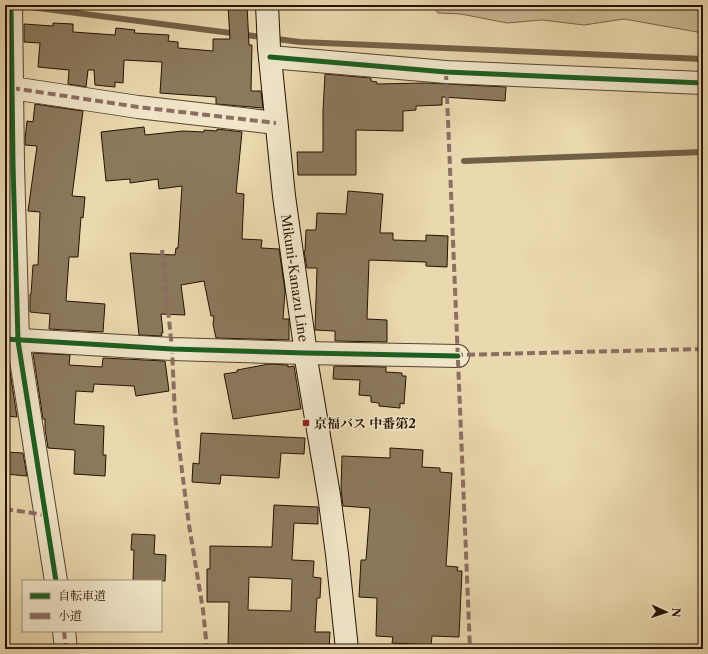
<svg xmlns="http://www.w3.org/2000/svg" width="708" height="654" font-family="'Libre Caslon Text','Noto Serif JP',serif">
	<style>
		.green { fill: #c9b791; stroke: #77654a }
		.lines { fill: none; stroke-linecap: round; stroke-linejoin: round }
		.stream { stroke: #736147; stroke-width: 6 }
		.building { fill: #8b795c; stroke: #251303; fill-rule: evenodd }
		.minor-casing { stroke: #56442e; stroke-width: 24 }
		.secondary-casing { stroke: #251303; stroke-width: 24 }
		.minor { stroke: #f1e6ca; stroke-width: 22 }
		.secondary { stroke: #f1e6ca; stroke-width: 22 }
		.quiet { stroke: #8d6e63; stroke-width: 4; stroke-dasharray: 8 4; stroke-linecap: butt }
		.cycleway-casing { stroke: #f1e6ca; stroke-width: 8 }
		.cycleway { stroke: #1b5e20; stroke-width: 5 }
		.poi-dot { fill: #8f2418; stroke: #f1e6ca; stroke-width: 1.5 }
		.labels { text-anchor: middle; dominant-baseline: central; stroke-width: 3; stroke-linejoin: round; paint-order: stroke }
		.street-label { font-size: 13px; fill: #251303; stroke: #f1e6ca }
		.poi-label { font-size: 13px; font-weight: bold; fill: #251303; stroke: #f1e6ca; text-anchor: start }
	</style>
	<rect width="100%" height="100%" fill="#ead8ae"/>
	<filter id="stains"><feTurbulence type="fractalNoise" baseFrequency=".005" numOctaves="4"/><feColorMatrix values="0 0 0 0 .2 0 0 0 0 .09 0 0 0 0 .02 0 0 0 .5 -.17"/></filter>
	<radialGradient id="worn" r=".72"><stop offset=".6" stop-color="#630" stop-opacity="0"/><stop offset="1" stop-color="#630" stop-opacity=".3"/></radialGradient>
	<path class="green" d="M432,5H703V33L624,19L584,25L542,20L507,23L461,14L438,13Z"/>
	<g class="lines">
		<path class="stream" d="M15,5L300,42L703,59
			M464,161L703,152"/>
	</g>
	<path class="building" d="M228,5H247L249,45H252L251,91H261L263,108L216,104V97L160,93L162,62L124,60L123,83L115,82V87L95,85L94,70H88L86,87L68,84L69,70L38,67L40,43L24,42V24L53,26V23L73,24V32L115,35L116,28L135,30L134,33L169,35L168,41L178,42V48L213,51V39H230Z
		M325,74L371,78V81L377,82V84L426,83L506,87L505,101L442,97V105L416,106V110L403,111V131L356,130V175H298L297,152H323V111Z
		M35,104L83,111L72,196L85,197L83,218L81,217L78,257H69L66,301L105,304L103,332L49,329L50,314L30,312V294H31L33,265H38L40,212L28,211L37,146L25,145V139L27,121L33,122Z
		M144,127L145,135L183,131L204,132V130L217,131V129L242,132L236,193L244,194L242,239L262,240L261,248L279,249L285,291L283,319H289V340L216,338L213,324L214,316H211L204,281L181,285L185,315L161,314L163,333H161L162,336L139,335L130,253L175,255L176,248H178L182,186L159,189L158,179L130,183V179L106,181L101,132Z
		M348,191L383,194L380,233H393V240L426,241V235L448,236L447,267L426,266V262L369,260L367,319L387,320V342L335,341V331L315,330L317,268H307L304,251H305L306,230H316L317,213L346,214Z
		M5,352H7L17,417L5,416Z
		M33,353L70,355L69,365L102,367L103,358L165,361L169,391L136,396L134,386L94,384L93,392L76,391L74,424L104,426L103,455H106L105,476L74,474L75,450L48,448L45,429V419H43Z
		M269,364L288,365V367L294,366L301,409L233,419L224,374L237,372V370Z
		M334,366L386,367V372L402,373V376H406L404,404L400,403V408L379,406V403L371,402V396L359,395L360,380L333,379Z
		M201,433L305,438L304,454L281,453L279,478L221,475L220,484L192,482L193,463L199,464Z
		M390,448L423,450L422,467L440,468V472L452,473L446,566L458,567L457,571H462L459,637L432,636L431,645L392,643L393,637L376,636L377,598L359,597L361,560H366L370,508L343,506L341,489L342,456L390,458Z
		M5,452L23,453L27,476L5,474Z
		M274,505L318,507V524L294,523L292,560L314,561L313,577L321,578L320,598H317L315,632H330L329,649H228L229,602H207V569H210V546L272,547ZM249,577L292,579L291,611L248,610Z
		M132,534L155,535L154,554L166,555L165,581H133L134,550H131Z"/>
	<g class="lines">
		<g class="minor-casing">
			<path id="minor" d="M11,5L13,165L18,341L56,581
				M270,57L446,72L703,83
				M12,88L138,107L276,123
				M5,339L172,349L305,353L458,356
				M64,631L66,649"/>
		</g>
		<g class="secondary-casing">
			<path id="secondary" d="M267,5L269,48L284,196L305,347V353L329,495L337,554L347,649"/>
		</g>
		<use href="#minor" class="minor"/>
		<use href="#secondary" class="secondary"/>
		<path class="quiet" d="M446,72L470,649
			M12,88L138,107L276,123
			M162,250L172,349L175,416L189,525L203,610L207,649
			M455,355L703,349
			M5,509L46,515
			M64,631L66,649"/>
		<g class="cycleway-casing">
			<path id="cycleway" d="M11,5L13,165L18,341L56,581
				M270,57L446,72L703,83
				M5,339L172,349L305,353L458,356"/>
		</g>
		<use href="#cycleway" class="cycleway"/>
	</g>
	<rect class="poi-dot" x="302" y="419" width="8" height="8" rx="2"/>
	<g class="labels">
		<g class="street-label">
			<text transform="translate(295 278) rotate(82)">Mikuni-Kanazu Line</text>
		</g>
		<g class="poi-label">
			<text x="314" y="423">京福バス 中番第2</text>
		</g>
	</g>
	<rect width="708" height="654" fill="none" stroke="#ead8ae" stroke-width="20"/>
	<rect x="6" y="6" width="696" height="642" fill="none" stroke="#251303" stroke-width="2"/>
	<rect x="10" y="10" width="688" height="634" fill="none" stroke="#251303"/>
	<rect x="22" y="580" width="140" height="52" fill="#f1e6ca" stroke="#9f927a"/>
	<rect x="30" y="593" width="20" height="6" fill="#1b5e20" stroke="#9f927a"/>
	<text x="58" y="600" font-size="12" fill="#251303">自転車道</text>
	<rect x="30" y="613" width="20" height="6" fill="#8d6e63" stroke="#9f927a"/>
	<text x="58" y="620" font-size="12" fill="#251303">小道</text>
	<g transform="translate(666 612) rotate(93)" stroke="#f1e6ca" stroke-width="3" paint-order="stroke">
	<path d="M0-3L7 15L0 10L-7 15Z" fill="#251303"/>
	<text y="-6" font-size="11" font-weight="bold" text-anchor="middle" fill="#251303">N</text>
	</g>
	<rect width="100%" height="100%" filter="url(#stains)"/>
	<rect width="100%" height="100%" fill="url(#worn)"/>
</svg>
